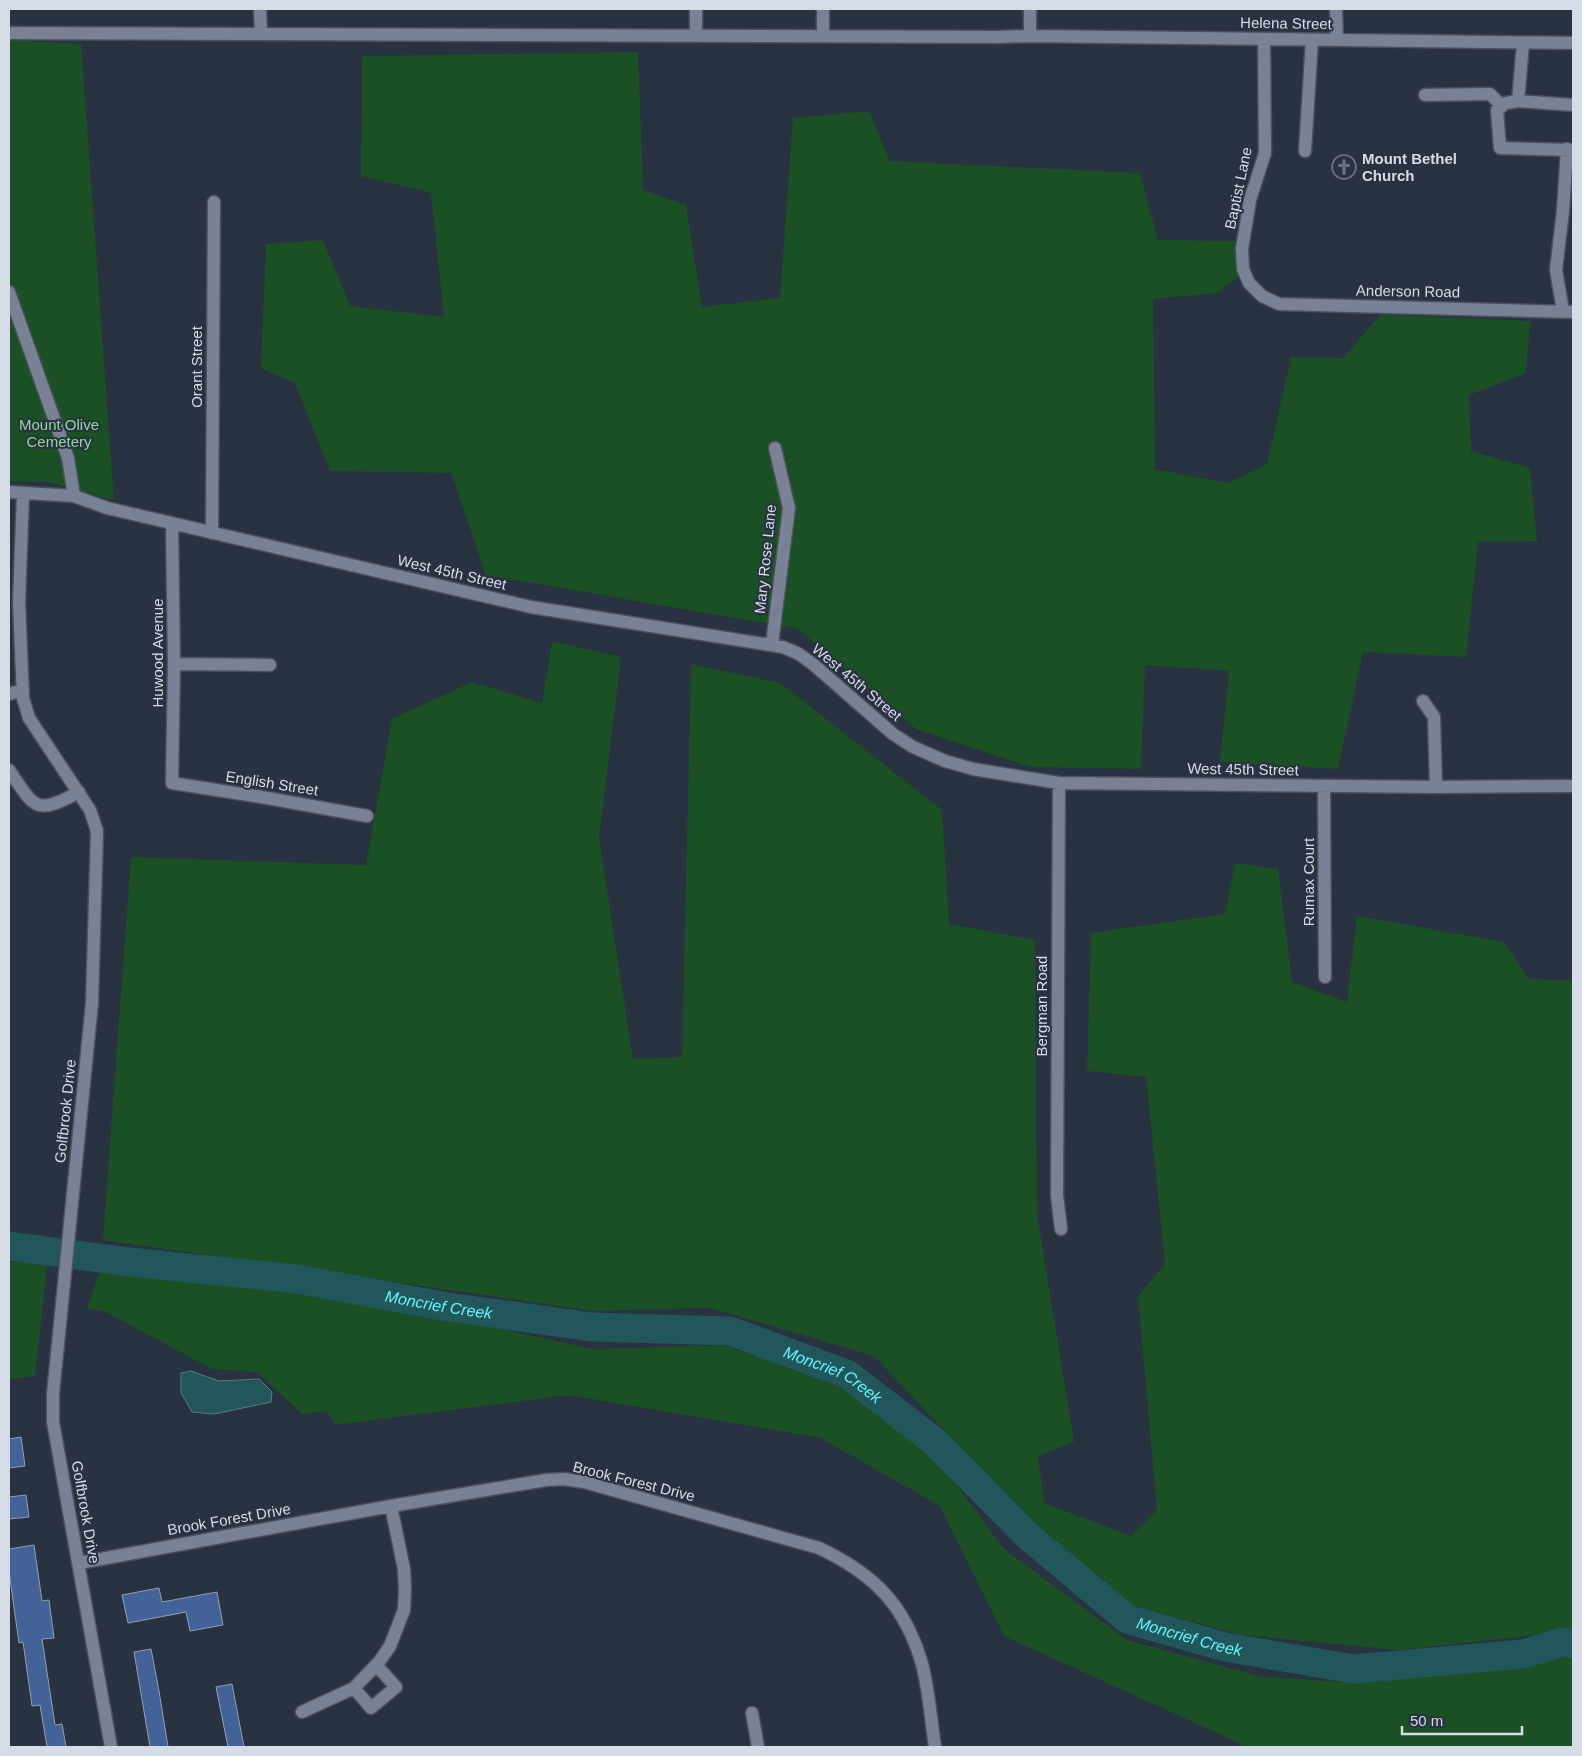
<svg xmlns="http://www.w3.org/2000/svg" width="1582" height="1756" font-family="Helvetica,sans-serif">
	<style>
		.green { fill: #1a5024 }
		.water { fill: #21565a; stroke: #577e84 }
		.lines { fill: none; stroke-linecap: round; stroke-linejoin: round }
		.river { stroke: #21565a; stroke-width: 29 }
		.building { fill: #436297; stroke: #949fb1 }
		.minor-casing { stroke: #49505c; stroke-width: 15 }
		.minor { stroke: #788294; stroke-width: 12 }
		.labels { text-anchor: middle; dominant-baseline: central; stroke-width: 4; stroke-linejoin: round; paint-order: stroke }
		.street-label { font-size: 15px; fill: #d6dce5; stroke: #293241 }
		.poi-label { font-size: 15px; font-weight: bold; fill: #d6dce5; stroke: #293241; text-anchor: start }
		.park-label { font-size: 15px; fill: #8edb96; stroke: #293241 }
		.water-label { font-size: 16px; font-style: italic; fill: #62f3fc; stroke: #293241 }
	</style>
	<rect width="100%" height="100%" fill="#293241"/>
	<path class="green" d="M9,40L81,44L114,500L49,482L9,481Z
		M638,52L643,190L686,205L702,307L780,298L793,118L869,111L890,161L1140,173L1158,240L1240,241V276L1217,293L1153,299L1155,469L1228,483L1267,464L1291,357L1343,358L1380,315L1530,321L1526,373L1469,395L1471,451L1530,468L1537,541L1478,542L1466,657L1363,652L1338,769L1220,762L1229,671L1145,665L1141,769L1030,767L916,729L798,629L486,575L451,473L330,471L295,383L261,368L266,244L323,240L350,306L444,317L431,193L361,176L362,56Z
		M552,641L621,657L599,838L633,1059L682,1057L691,664L780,683L942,810L949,924L1035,940L1037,1214L1074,1442L1038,1456L1044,1503L1131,1536L1157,1510L1138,1296L1165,1264L1146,1077L1087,1071L1091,933L1225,914L1235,863L1278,869L1292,982L1347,1002L1357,916L1505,942L1528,979L1573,980V1631L1399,1650L1241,1635L1127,1604L1018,1509L874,1356L711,1308L594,1311L103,1240L131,857L366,865L392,719L472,682L542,703Z
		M9,1261L47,1265L35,1376L9,1379Z
		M101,1268L294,1284L593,1349L723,1345L844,1386L944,1468L1004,1549L1127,1640L1262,1677L1361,1683L1573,1656V1747H1243L1239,1743L1004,1636L940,1506L821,1438L569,1395L336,1425L326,1411L302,1414L257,1372L212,1369L104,1311L87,1309Z"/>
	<path class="water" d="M191,1371L219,1381L259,1379L272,1392L271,1402L214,1414L192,1412L181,1393V1373Z"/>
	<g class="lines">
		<path class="river" id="s1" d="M9,1246L130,1262L297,1279L442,1306L592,1327L730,1331L847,1374L935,1442L1028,1536L1127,1619L1225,1647L1354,1669L1523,1654L1563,1642L1573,1644"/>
	</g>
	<path class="building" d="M21,1437L25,1466L9,1468V1439Z
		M26,1495L29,1517L9,1519V1497Z
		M34,1545L42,1601L49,1600L54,1638L42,1639L55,1725L62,1724L66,1747H47L40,1705L32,1706L23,1642L19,1643L9,1572V1549Z
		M159,1588L162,1602L217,1592L223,1625L190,1631L186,1612L128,1623L122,1595Z
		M151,1649L159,1691L168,1747H150L134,1652Z
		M232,1684L244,1747H228L216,1687Z"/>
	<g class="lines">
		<g class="minor-casing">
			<path id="minor" d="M260,9L261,33
				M823,9V36
				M1336,9L1337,40
				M9,33L997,37L1030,36L1573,43
				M696,36V9
				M1030,36V9
				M1264,39L1265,153L1250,200L1242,249L1243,269L1249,283L1262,296L1279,304L1573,312
				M1425,95L1490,94L1502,106
				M1518,101L1523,43
				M1573,105L1518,101L1506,103L1497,110L1500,148L1573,150
				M1305,151L1312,40
				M9,292L68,458L74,496
				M1563,311L1556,270L1563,211L1567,149
				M9,492L74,496L107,508L531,607L783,647L799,654L814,665L893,734L913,747L945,761L973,769L1059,783L1436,787L1573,786
				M23,494L19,602L23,698L29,718L90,810L97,831L92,1003L53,1394V1422L111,1747
				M172,523L174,664L172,783L267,798L367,816
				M212,533L214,202
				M772,644L789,508L775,448
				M174,664L270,665
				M9,694L23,690
				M1423,701L1434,717L1436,787
				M9,770C35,808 35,816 79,792
				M1059,783L1057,1195L1061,1229
				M1324,786L1325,977
				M79,1563L391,1506L546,1480L564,1479L584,1482L819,1548C874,1574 905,1605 922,1664C929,1690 931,1721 935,1747
				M354,1688L371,1708L396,1687L376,1665
				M302,1712L354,1688L379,1662L390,1646L404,1610L405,1590L404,1569L391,1506
				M752,1713L758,1747"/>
		</g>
		<use href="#minor" class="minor"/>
	</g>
	<defs>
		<g id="church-ring" transform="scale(1.25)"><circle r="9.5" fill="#293241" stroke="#6b7280" stroke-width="1.5"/><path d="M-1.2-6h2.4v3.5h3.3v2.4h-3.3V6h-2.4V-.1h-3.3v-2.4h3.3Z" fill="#6b7280"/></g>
	</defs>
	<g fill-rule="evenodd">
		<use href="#church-ring" x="1344" y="167"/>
	</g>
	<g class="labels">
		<g class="street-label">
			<text transform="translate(1286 23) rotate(1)">Helena Street</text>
			<text transform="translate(1238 188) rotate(-78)">Baptist Lane</text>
			<text transform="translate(1408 291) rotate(1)">Anderson Road</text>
			<text transform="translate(196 367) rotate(-90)">Orant Street</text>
			<text transform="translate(765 559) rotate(-84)">Mary Rose Lane</text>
			<text transform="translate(452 572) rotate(13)">West 45th Street</text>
			<text transform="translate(157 653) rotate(-90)">Huwood Avenue</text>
			<text transform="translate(857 682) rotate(40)">West 45th Street</text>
			<text transform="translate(1243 769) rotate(1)">West 45th Street</text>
			<text transform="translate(272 783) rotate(9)">English Street</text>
			<text transform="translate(1308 882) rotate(-90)">Rumax Court</text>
			<text transform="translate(1041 1006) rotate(-90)">Bergman Road</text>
			<text transform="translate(65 1111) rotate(-84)">Golfbrook Drive</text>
			<text transform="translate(634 1481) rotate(14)">Brook Forest Drive</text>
			<text transform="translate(86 1512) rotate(80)">Golfbrook Drive</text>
			<text transform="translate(229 1519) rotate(-10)">Brook Forest Drive</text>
		</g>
		<g class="poi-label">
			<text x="1362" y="158">Mount Bethel<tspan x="1362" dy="17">Church</tspan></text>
		</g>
		<g class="park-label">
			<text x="59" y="424">Mount Olive<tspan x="59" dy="17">Cemetery</tspan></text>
		</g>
		<g class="water-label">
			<text stroke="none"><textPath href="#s1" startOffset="434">Moncrief Creek</textPath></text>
			<text stroke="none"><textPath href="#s1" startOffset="839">Moncrief Creek</textPath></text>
			<text stroke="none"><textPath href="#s1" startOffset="1289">Moncrief Creek</textPath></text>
		</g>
	</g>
	<rect width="1582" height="1756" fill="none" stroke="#d6dce5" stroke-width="20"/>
	<path d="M1402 1726v8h120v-8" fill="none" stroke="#d6dce5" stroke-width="2.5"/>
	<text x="1410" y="1726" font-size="15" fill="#d6dce5" stroke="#293241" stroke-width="4" paint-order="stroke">50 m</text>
</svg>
